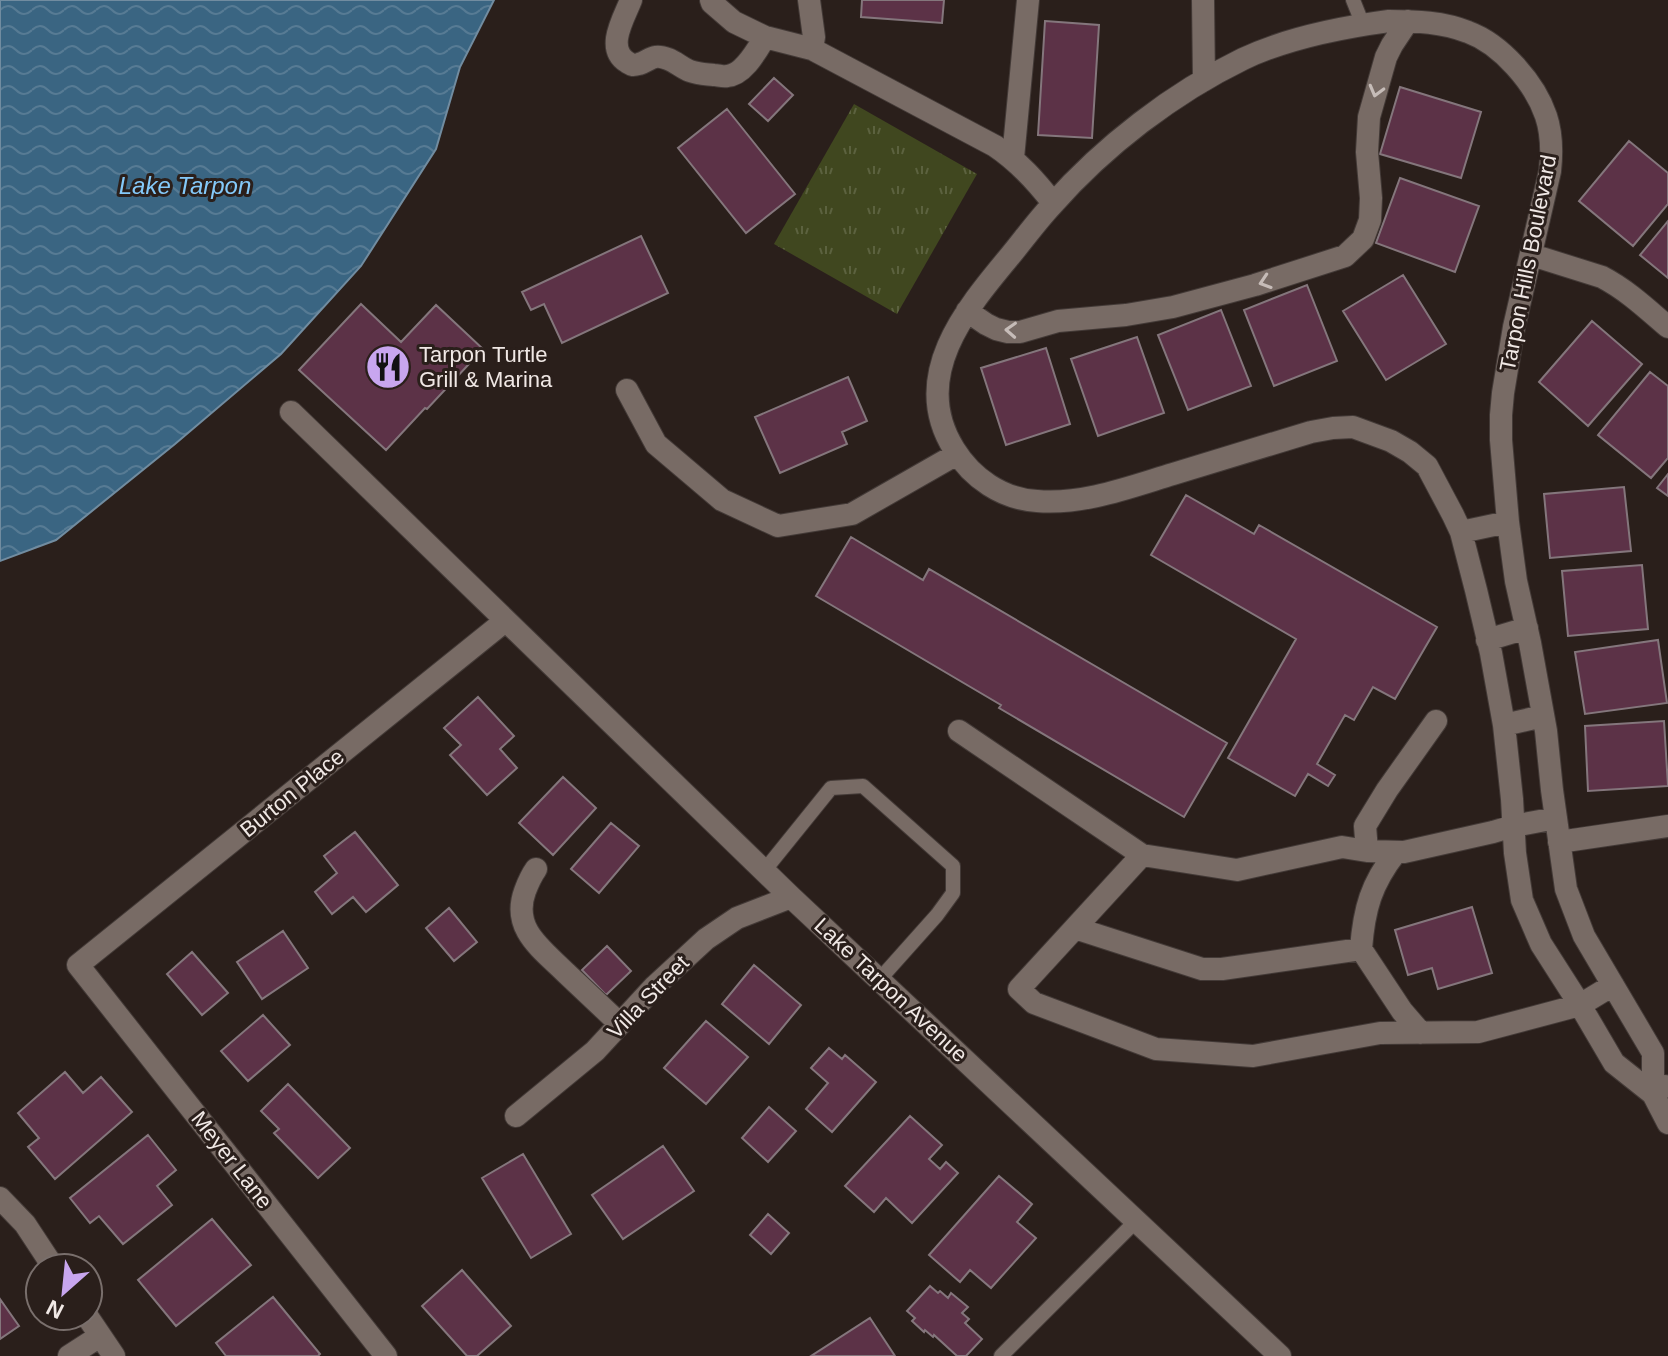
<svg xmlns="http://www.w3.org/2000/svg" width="1668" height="1356" font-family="Helvetica,sans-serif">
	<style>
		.park { fill: url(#park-tufts) }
		.water { fill: url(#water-waves); stroke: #718ca0; stroke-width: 2 }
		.building { fill: #5c3247; stroke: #84767c; stroke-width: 2 }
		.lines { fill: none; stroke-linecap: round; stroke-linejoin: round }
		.service-casing { stroke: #433a37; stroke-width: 16 }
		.minor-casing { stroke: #433a37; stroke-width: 24 }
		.service { stroke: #786b65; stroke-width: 14 }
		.minor { stroke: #786b65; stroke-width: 22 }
		.oneway { stroke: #c6bcb8 }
		.labels { text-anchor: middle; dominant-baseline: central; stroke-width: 6; stroke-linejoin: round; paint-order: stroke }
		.street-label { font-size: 22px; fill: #f0e8e5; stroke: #2a1f1b }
		.poi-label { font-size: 22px; fill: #f0e8e5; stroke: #2a1f1b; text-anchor: start }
		.water-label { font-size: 24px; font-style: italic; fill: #84c9f9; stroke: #2a1f1b }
	</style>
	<defs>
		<pattern id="park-tufts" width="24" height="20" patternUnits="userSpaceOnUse" patternTransform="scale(2)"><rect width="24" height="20" fill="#40471f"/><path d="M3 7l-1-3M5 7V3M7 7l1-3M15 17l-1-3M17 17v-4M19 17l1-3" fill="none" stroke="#5c623f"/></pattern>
		<pattern id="water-waves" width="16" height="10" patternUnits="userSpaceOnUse" patternTransform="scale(2)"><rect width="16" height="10" fill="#3a6582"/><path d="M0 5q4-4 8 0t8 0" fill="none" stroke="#577b94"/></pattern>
	</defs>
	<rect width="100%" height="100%" fill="#2a1f1b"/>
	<path class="park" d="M854,104L977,174L897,314L774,244Z"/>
	<path class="water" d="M0,0H494L460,67L436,149L361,266L281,354L175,444L56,540L0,561Z"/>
	<path class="building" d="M862,0H944L942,23L861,17Z
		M1045,21L1099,25L1092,138L1038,135Z
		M774,78L793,95L768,121L749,104Z
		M1400,87L1481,112L1461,178L1380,154Z
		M727,109L795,194L746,233L678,148Z
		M1629,141L1668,173V204L1633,246L1579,201Z
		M1400,178L1479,206L1455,272L1376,243Z
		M1668,221V278L1640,255Z
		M641,236L668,293L562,343L544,304L531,310L522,292Z
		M1403,275L1446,344L1386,380L1343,311Z
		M1307,285L1337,361L1274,386L1244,310Z
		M361,304L401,342L436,305L483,349L427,409L425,408L386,450L299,370Z
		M1221,310L1251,386L1188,410L1158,335Z
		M1592,321L1642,364L1588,426L1539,382Z
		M1137,337L1164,413L1098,436L1071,359Z
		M1046,348L1070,424L1006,445L981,368Z
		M1650,372L1668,386V458L1651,478L1598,435Z
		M848,377L867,421L842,432L847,444L780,473L755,417Z
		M1668,474V496L1657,488Z
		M1624,487L1631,551L1550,558L1544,494Z
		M1186,495L1254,534L1259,525L1437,627L1395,699L1373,687L1354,720L1345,715L1317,764L1335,775L1328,786L1308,774L1295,796L1228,758L1296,639L1151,555Z
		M851,537L923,580L929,569L1227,743L1184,817L999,708L1001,705L816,596Z
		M1642,565L1648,629L1568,636L1562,571Z
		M1658,640L1667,703L1585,714L1575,652Z
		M478,697L514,736L500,749L517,768L487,795L450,755L461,745L444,728Z
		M1664,721L1668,786L1588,791L1585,726Z
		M563,777L596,808L553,855L519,823Z
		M611,823L639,846L599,893L571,869Z
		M355,832L398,885L366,912L353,897L332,914L315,892L337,873L324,856Z
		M1472,907L1492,973L1438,989L1432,968L1408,975L1395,930Z
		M449,908L477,942L454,961L426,928Z
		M283,931L308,968L262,999L237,962Z
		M607,946L631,971L606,995L582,970Z
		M192,952L228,993L202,1015L167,974Z
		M754,965L801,1005L769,1044L722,1004Z
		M263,1015L290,1045L248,1081L221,1051Z
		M706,1021L748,1057L706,1104L664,1068Z
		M829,1048L842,1059L845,1055L876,1082L832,1132L806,1109L828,1083L811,1068Z
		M65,1072L83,1093L101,1077L132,1112L55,1179L28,1147L39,1138L18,1113Z
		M288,1084L350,1148L318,1178L274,1133L279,1129L261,1111Z
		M769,1107L796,1131L768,1162L742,1138Z
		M910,1116L942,1145L929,1159L940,1169L946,1162L958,1173L912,1223L886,1198L874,1212L845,1186Z
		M148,1135L176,1170L157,1186L172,1205L123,1244L99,1216L90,1223L70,1198Z
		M663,1146L694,1191L623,1239L592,1195Z
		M523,1154L571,1234L531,1258L482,1178Z
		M999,1176L1032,1204L1017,1222L1036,1238L991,1288L970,1270L960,1282L929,1255Z
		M768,1214L789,1233L771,1254L750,1235Z
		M212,1219L251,1265L176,1326L138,1280Z
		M462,1270L511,1326L477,1356H467L422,1306Z
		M930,1286L938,1293L940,1291L948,1298L951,1293L968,1307L962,1313L969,1319L965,1323L982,1339L966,1356H957L934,1335L933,1337L925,1330L924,1332L912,1321L915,1318L907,1311Z
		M273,1297L320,1354L318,1356H226L216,1343Z
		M0,1299L19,1326L0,1339Z
		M870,1318L895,1356H811Z"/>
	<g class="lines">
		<g class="service-casing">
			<path id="service" d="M1353,0L1363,25
				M764,871L831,788L863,786L953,866V893L937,915L879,980
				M1001,1356L1136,1221"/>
		</g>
		<g class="minor-casing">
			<path id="minor" d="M631,0C624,18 605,48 627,62C632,65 632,66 639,64C651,60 653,53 668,59C676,62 682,68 690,71C698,74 705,74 714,75C718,75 723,77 727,76C744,75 757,50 765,37
				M711,0L712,3L734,22L765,37L812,49L995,146C1019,162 1036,181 1053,203
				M809,0L814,37L812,49
				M1203,0L1204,80
				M1389,21C1416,21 1443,22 1468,32C1501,44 1535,83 1546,116C1552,134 1552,153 1550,171L1514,327L1503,393L1501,415V440L1508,522L1516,581L1530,643L1546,731L1552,790L1566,889L1584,936L1653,1053V1094L1614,1063L1580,1005L1541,944L1522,900L1515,853L1512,799L1504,725L1491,653L1476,590L1461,532L1453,515L1427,466L1410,452L1391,441L1353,427L1333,428L1311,432C1265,446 1219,460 1173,474C1130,487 1083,505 1037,501C1002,499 972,478 954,449C909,377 965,310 1010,256C1024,239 1037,221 1052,205C1104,146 1173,93 1243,59C1285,39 1344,27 1389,21Z
				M1013,158L1028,0
				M1532,255L1602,277C1627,290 1647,309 1668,327
				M967,311L986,324L996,329L1008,332H1020L1058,321L1126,315L1173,307L1255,285L1345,256L1363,239L1370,220L1371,198L1367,152L1369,117L1386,57L1392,45L1408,21
				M627,390L656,444L722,500L778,526L852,514L957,454
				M291,412L791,897L1280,1356
				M1461,532L1508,522
				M1487,640L1527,628
				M1504,725L1543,716
				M959,731L1142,855
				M1556,818L1513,826L1493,832L1404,852L1367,851L1342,847L1237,870L1142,855L1019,989L1034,1003L1156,1049L1253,1056L1380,1033L1478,1032L1580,1005L1613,985
				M1559,842L1668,826
				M1367,851L1365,826L1387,790L1436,721
				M1396,852C1371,884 1364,909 1361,949L1402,1011L1421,1033
				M536,869C531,876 528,883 525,891C511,929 542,949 566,973C584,990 602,1007 620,1024
				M1075,928L1202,969H1222L1361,949
				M1665,1086L1653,1094L1668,1123
				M516,1116L595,1051L655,986L706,939L737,918L791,897
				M0,1198L25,1224L54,1268
				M87,1316L114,1356
				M69,1356L100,1336
				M386,1356L78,965L505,621"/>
		</g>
		<use href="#service" class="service"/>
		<use href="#minor" class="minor"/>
	</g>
	<defs><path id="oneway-chevron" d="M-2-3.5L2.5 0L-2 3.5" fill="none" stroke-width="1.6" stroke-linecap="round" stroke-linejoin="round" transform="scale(2)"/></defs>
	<g class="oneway">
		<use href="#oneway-chevron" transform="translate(1376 91) rotate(105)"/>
		<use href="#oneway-chevron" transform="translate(1265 282) rotate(162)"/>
		<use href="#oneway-chevron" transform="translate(1011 330) rotate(-177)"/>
	</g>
	<defs>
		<g id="restaurant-disc" transform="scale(2.3)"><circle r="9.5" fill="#c8a6ef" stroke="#2a1f1b"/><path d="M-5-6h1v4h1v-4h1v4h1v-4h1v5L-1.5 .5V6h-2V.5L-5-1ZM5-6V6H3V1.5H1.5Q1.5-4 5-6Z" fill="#111"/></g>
	</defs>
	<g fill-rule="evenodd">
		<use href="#restaurant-disc" x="388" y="367"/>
	</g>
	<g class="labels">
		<g class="street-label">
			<text transform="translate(1528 263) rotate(-79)">Tarpon Hills Boulevard</text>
			<text transform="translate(292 793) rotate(-39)">Burton Place</text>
			<text transform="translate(891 990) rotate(43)">Lake Tarpon Avenue</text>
			<text transform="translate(648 997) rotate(-46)">Villa Street</text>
			<text transform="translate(232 1160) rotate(52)">Meyer Lane</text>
		</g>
		<g class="poi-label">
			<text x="419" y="354">Tarpon Turtle<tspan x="419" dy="25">Grill &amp; Marina</tspan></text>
		</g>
		<g class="water-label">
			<text x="185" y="185">Lake Tarpon</text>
		</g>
	</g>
	<g transform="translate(64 1292) rotate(207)"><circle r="38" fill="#2a1f1b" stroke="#796f6c" stroke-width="2"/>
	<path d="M0-6L14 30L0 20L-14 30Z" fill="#c8a6ef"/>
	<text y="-12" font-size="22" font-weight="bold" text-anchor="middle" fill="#f0e8e5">N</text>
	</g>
</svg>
